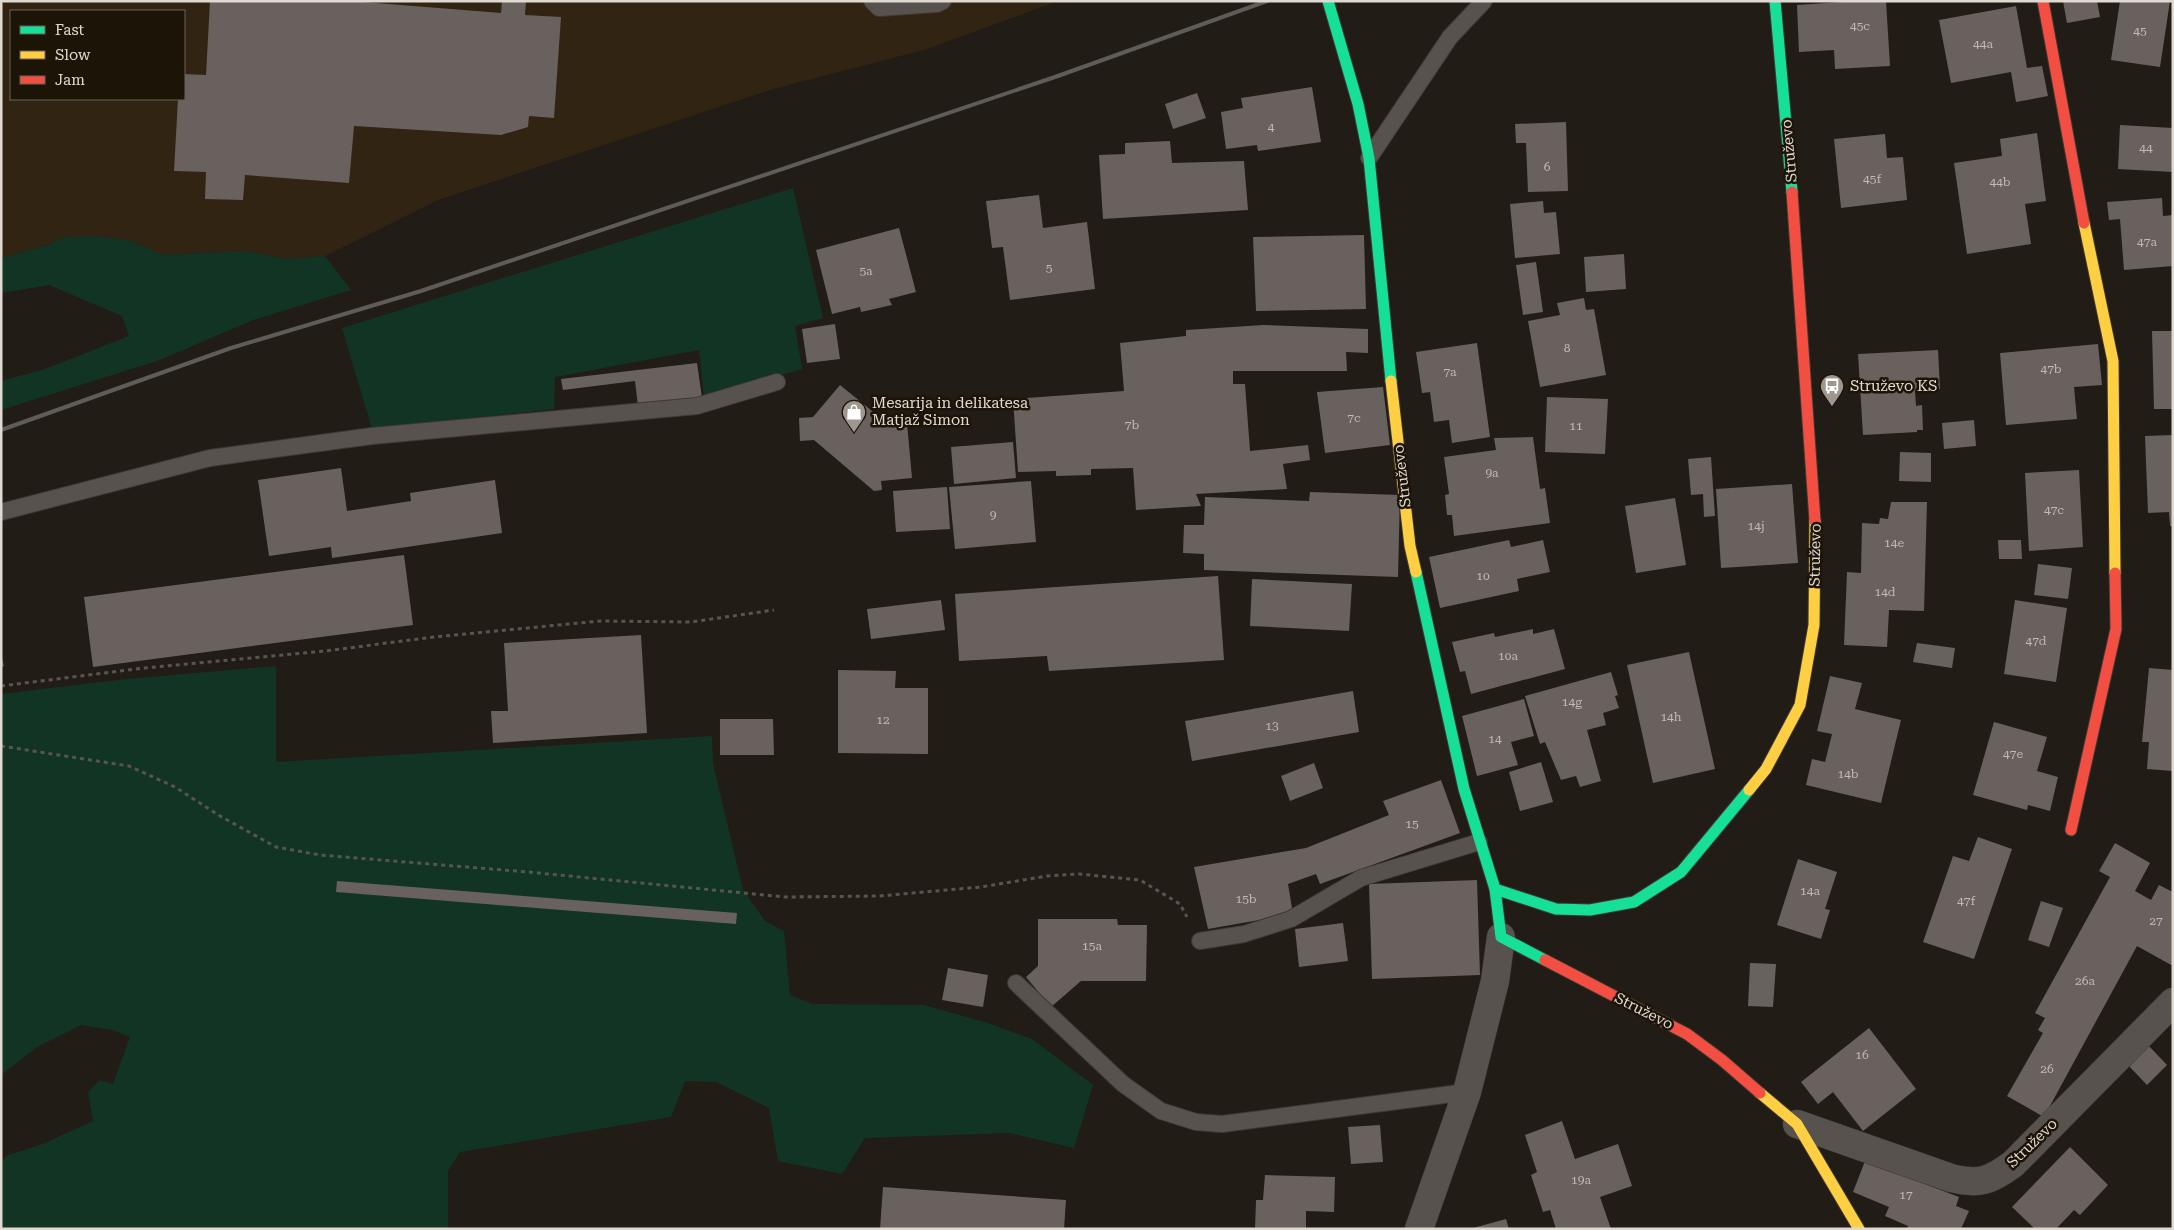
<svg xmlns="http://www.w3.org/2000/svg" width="2174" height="1230" font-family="'Roboto Serif',serif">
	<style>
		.built { fill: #322413; fill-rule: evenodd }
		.green { fill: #123424 }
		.building { fill: #68615d }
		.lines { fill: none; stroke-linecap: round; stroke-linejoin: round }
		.lane-casing { stroke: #3e3934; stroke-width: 18 }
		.street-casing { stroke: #3e3934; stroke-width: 29 }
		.fast-casing { stroke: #3e3934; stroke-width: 13 }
		.slow-casing { stroke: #3e3934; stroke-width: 13 }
		.jam-casing { stroke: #3e3934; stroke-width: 13 }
		.path { stroke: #58544f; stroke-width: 3; stroke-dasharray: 4 4; stroke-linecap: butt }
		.lane { stroke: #57524d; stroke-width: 16 }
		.street { stroke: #57524d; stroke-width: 28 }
		.fast { stroke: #16e098; stroke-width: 11 }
		.slow { stroke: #ffcf43; stroke-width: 11 }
		.jam { stroke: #f24e42; stroke-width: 11 }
		.rail { stroke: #5f5b57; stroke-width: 4 }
		.labels { text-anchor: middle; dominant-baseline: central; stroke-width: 5; stroke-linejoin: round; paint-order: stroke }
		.number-label { font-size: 12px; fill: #c2bbb4 }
		.street-label { font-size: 15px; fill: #e0d9d1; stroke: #1d1408 }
		.poi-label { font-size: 15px; fill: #e0d9d1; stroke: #1d1408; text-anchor: start }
	</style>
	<rect width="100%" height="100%" fill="#221c16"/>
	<path class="built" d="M1,1H1058L927,49L773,89L438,200L325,256L286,259L247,251L164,255L129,240L59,238L52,244L1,258ZM11,11H184V99H11Z"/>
	<path class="green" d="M793,188L823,318L795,326L802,369L704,397L699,350L555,377L554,409L372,429L342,328Z
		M91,236L129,240L164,255L247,251L286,259L325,256L351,290L253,320L160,360L1,410V381L45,369L129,336L122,316L49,285L1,293V258L52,244L59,238Z
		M276,666V762L712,736L713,764L743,890L765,921L784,931L790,995L812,1004L924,1005L988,1023L1032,1039L1093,1085L1074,1148L1010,1133L865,1138L842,1174L778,1161L769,1108L716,1082L685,1081L671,1117L460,1152L448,1171V1229H1V1162L8,1155L40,1145L93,1121L88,1092L100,1080L113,1084L130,1037L113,1030L81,1025L37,1047L1,1075V694L127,679Z"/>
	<path class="building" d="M210,1H351L501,13L502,1H526L525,15L561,17L554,118L529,116L528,127L501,135L354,126L349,183L245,175L243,200L205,199L206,172L174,171L178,99H184V74L206,75Z
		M1857,1H1886L1890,66L1835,69L1834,50L1799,52L1797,5Z
		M2063,1H2097L2100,17L2067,23Z
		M2120,1H2170L2160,67L2111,60Z
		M2016,6L2027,68L2042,66L2048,96L2016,102L2011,72L1951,83L1939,20Z
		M1312,87L1321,142L1258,151L1257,145L1226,149L1221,112L1243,108L1241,98Z
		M1197,93L1206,118L1173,129L1165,104Z
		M1566,122L1568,191L1528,192L1526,143H1516L1515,124Z
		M2120,125L2173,128V172L2118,169Z
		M2037,133L2046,201L2025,204L2031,244L1967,254L1954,163L2002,156L2000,139Z
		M1885,134L1887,158L1903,157L1907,200L1841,208L1834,139Z
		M1170,141L1172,163L1244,161L1248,210L1103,219L1099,155L1125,154V143Z
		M1039,195L1043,228L1087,222L1095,289L1010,300L1003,247L992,248L986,201Z
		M2162,198L2163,216L2173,215V266L2124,270L2120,219L2109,220L2107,202Z
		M1543,201L1544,213L1556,212L1560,254L1515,258L1510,204Z
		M899,228L916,292L889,299L892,305L861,312L860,307L832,314L816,250Z
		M1364,235L1366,309L1256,311L1253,237Z
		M1624,254L1626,289L1586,292L1584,257Z
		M1536,262L1543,312L1523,315L1516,265Z
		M1584,298L1586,310L1594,309L1606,375L1540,387L1528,321L1560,315L1557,303Z
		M835,324L840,359L807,363L802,329Z
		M1263,325L1368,329V353L1346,352L1347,371H1233V384H1245L1250,451L1308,445L1310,460L1283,464L1287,489L1196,494L1201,506L1136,510L1133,468L1091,469V475L1056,476V471L1018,472L1013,399L1124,391L1120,343L1186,336V330Z
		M2152,331H2173V409H2154Z
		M1477,343L1490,437L1452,443L1449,420L1434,422L1430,392L1422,393L1416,352Z
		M2098,344L2102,385L2074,387L2077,419L2006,425L2000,353Z
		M1938,350L1940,389L1915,391L1916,406L1922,405L1923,430H1917V432L1863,435L1858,354Z
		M697,363L702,398L638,406L635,381L563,390L561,379Z
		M840,385L877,415V426L907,423L912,478L881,481L882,490L874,491L814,440L800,441L799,418L813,417Z
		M1383,387L1390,445L1325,453L1317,392Z
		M1547,397L1608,399L1605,454L1545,452Z
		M1974,420L1976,446L1944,449L1942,423Z
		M2173,435V526H2170L2169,512L2148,513L2145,436Z
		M1533,437L1540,489L1545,488L1550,523L1454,536L1452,515H1447L1445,495L1449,494L1444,457L1496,450L1494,438Z
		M1013,442L1016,478L954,484L951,447Z
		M1900,452L1931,453V482L1899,481Z
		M1711,457L1715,516L1704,517L1703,494L1691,495L1688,459Z
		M341,468L347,511L411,501L410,493L495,480L502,533L332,558L331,547L269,556L258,480Z
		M2079,470L2083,547L2029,551L2025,473Z
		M1031,481L1036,542L955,549L949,487Z
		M1792,484L1798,563L1721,568L1716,489Z
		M947,487L950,529L896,532L893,491Z
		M1310,492L1400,495L1398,577L1204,570V554L1183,553L1184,525H1204L1205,497L1309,501Z
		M1675,498L1686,565L1636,573L1625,506Z
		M1891,502H1927L1924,611L1889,610L1887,647L1844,645L1847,572L1861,573L1862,523L1879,524L1880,518L1888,519Z
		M1509,540L1511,547L1543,540L1550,572L1517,579L1519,591L1440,608L1429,557Z
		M1998,540H2021L2022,559H1999Z
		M404,555L413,625L93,667L84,597Z
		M2038,564L2072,568L2068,599L2034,595Z
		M1218,576L1224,660L1049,671L1047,656L959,661L955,594Z
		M1252,579L1352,584L1349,631L1250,626Z
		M941,600L945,630L871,639L867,609Z
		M2015,600L2067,608L2056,682L2004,674Z
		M1533,629V634L1554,629L1565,669L1471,694L1465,671L1460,672L1452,642L1494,633L1495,637Z
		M641,635L647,733L493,743L491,711H508L504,643Z
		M1917,643L1955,648L1952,668L1913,662Z
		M1689,652L1715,769L1653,783L1627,665Z
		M1,654L4,666L1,667Z
		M2149,668L2173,670V771L2147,769L2149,742H2142Z
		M838,670L896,671L895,688H928V754L838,753Z
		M1611,672L1618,695L1615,696L1619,708L1603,713L1606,725L1587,730L1601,781L1580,787L1576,776L1561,780L1545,742L1540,744L1525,696Z
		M1830,676L1862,683L1855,709L1901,720L1881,803L1806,785L1812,759L1825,762L1832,734L1817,731Z
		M1353,691L1359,732L1192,761L1185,721Z
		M1524,699L1534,736L1511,742L1518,765L1477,776L1462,716Z
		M720,719H773L774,755H720Z
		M1994,722L2047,737L2037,771L2058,777L2050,811L2028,805L2027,810L1973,795Z
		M1541,762L1553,802L1520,811L1509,772Z
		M1314,763L1323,788L1290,801L1281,776Z
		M1441,780L1460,833L1320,884L1316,874L1288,884L1293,914L1208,929L1194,867L1306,848L1389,815L1383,801Z
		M1978,837L2012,849L1974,959L1923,942L1953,856L1969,861Z
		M2115,843L2150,863L2135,891L2151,900L2159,885L2173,892V966L2137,946L2044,1117L2007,1096L2043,1033L2038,1030L2045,1018L2035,1013L2110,877L2099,871Z
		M1798,859L1837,872L1825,909L1830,910L1821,939L1777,925Z
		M1477,880L1480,975L1372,979L1369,884Z
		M337,881L737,913L736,924L336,892Z
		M2041,901L2063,908L2049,947L2028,940Z
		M1038,919H1117L1118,925H1147L1146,981H1081L1051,1007L1026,977L1038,966Z
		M1343,923L1348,961L1299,967L1295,929Z
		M1750,963L1776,964L1773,1007L1748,1006Z
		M948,968L988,975L983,1007L942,1000Z
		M1869,1028L1916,1089L1863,1131L1833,1092L1818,1104L1801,1082Z
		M2148,1045L2167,1065L2147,1085L2128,1065Z
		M1562,1121L1575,1159L1618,1144L1632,1186L1600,1197L1611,1229H1556L1550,1210L1543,1212L1531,1175L1537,1172L1525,1135Z
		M1380,1125L1383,1162L1351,1164L1348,1127Z
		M2070,1147L2108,1185L2080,1215L2074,1210L2056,1229H2035L2012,1207Z
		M1865,1161L1959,1197L1956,1206L1969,1211L1961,1229H1907L1908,1226L1885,1216L1889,1207L1853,1192Z
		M1265,1175L1335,1177L1334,1212L1306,1211V1229H1255L1256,1200H1263Z
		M883,1187L1066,1200L1064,1229H880Z
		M1506,1219L1509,1229H1473V1228Z"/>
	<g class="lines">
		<g class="lane-casing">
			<path id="lane" d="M872,1L879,8L937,4L943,1
				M1369,158L1450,37L1484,1
				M1,512L210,458L372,436L697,406L777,382
				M1200,941L1244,934L1291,919L1361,878L1479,842
				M1016,983L1123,1084L1161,1111L1196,1122L1222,1124L1467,1092"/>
		</g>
		<g class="street-casing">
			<path id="street" d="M1797,1124L1951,1178C1979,1185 1990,1181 2013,1164L2173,1002
				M1419,1229L1467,1092L1495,981L1501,937"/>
		</g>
		<g class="fast-casing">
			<path id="fast" d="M1328,1L1358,104L1369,158L1391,381
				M1775,1L1792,192
				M1416,572L1464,789L1495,889L1501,937L1545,960
				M1495,889L1556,909L1590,910L1634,902L1681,872L1749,790"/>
		</g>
		<g class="slow-casing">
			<path id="slow" d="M2084,223L2113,361L2115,573
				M1391,381L1410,546L1416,572
				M1749,790L1766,769L1800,705L1814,625L1815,521
				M1760,1093L1797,1124L1859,1229"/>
		</g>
		<g class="jam-casing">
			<path id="jam" d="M2043,1L2084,223
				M1792,192L1815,521
				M2071,830L2116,629L2115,573
				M1545,960L1687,1034L1722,1060L1760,1093"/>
		</g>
		<path class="path" d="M1,686L144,668L325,651L434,637L600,621L691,622L774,610
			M1,746L129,766L175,787L220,816L276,847L320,855L528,872L785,897L879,896L981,887L1047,876L1079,874L1140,880L1180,904L1187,917"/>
		<use href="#lane" class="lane"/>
		<use href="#street" class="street"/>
		<use href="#fast" class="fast"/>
		<use href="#slow" class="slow"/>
		<use href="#jam" class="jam"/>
		<path class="rail" d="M1,430L231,348L421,291L1055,77L1267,1"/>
	</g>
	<defs>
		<g id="bus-pin" transform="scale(1.25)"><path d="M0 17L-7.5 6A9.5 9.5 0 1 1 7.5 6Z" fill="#9e9790" stroke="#1d1408"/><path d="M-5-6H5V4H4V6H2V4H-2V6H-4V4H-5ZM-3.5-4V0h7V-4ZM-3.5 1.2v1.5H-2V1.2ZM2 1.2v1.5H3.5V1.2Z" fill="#fff"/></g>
		<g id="shop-pin" transform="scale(1.25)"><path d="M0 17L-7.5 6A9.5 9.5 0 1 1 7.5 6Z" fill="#9e9790" stroke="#1d1408"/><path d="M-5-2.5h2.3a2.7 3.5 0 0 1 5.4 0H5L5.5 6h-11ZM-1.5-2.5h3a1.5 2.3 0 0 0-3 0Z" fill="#fff"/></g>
	</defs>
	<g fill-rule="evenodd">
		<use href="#bus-pin" x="1832" y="386"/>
		<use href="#shop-pin" x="854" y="412"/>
	</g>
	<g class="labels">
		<g class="number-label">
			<text x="1860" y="26">45c</text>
			<text x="2140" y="31">45</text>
			<text x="1983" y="44">44a</text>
			<text x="1271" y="127">4</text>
			<text x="2146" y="148">44</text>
			<text x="1547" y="167">6</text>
			<text x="1872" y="179">45f</text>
			<text x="2000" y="182">44b</text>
			<text x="2147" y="242">47a</text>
			<text x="1049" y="268">5</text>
			<text x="866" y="271">5a</text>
			<text x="1567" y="348">8</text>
			<text x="2051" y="369">47b</text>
			<text x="1450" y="372">7a</text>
			<text x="1354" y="418">7c</text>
			<text x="1132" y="425">7b</text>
			<text x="1576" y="426">11</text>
			<text x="1492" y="473">9a</text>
			<text x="2054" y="510">47c</text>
			<text x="993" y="515">9</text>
			<text x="1756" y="526">14j</text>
			<text x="1894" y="543">14e</text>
			<text x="1483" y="576">10</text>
			<text x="1885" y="592">14d</text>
			<text x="2036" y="641">47d</text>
			<text x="1508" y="656">10a</text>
			<text x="1572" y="702">14g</text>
			<text x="1671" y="717">14h</text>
			<text x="883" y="720">12</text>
			<text x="1272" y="726">13</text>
			<text x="1495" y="739">14</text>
			<text x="2013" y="754">47e</text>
			<text x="1848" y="774">14b</text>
			<text x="1412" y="824">15</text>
			<text x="1810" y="891">14a</text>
			<text x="1246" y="899">15b</text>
			<text x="1966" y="901">47f</text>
			<text x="2156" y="921">27</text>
			<text x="1092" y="946">15a</text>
			<text x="2085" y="981">26a</text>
			<text x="1862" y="1055">16</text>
			<text x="2047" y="1069">26</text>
			<text x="1581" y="1180">19a</text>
			<text x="1906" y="1195">17</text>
		</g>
		<g class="street-label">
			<text transform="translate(1789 151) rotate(-95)">Struževo</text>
			<text transform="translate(1402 476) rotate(-97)">Struževo</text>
			<text transform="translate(1815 555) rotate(-89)">Struževo</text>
			<text transform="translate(1644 1011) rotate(27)">Struževo</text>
			<text transform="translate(2032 1143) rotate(-44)">Struževo</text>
		</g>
		<g class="poi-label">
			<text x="1850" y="386">Struževo KS</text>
			<text x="872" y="403">Mesarija in delikatesa<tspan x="872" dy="17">Matjaž Simon</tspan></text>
		</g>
	</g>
	<rect width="2174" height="1230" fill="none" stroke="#e0d9d1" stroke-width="5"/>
	<rect x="10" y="10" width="175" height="90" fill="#1d1408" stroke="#6b6358"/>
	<rect x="20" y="26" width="25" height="8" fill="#16e098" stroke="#6b6358"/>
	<text x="55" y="35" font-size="15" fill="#e0d9d1">Fast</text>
	<rect x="20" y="51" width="25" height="8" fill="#ffcf43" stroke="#6b6358"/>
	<text x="55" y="60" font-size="15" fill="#e0d9d1">Slow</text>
	<rect x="20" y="76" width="25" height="8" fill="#f24e42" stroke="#6b6358"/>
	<text x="55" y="85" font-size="15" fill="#e0d9d1">Jam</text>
</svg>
